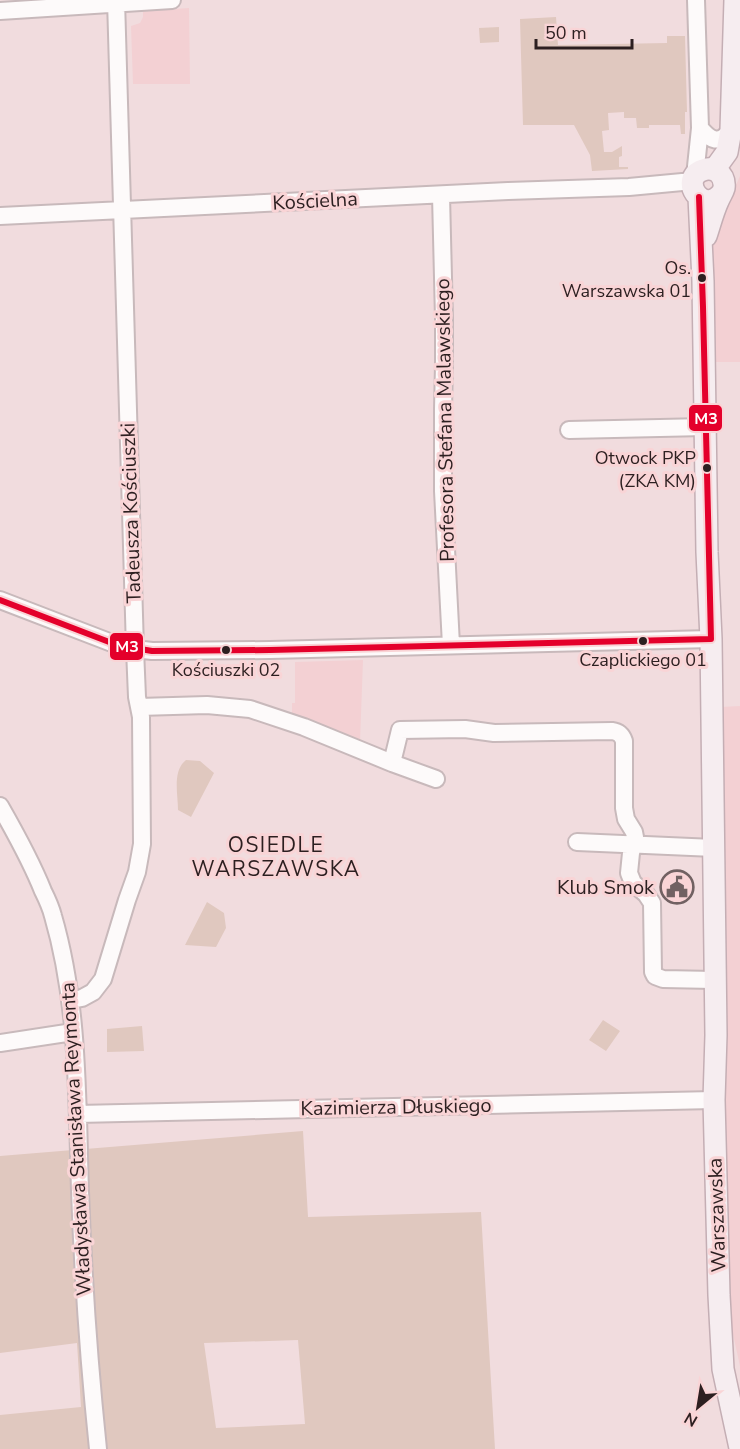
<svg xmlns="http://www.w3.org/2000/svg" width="740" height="1449" font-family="'Nunito Sans',sans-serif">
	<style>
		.built { fill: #f3d0d3 }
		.green { fill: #e0c8bf; fill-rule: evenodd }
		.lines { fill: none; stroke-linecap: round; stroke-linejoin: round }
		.minor-casing { stroke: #c8b9bb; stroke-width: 20 }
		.major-casing { stroke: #c4aeb4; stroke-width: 24 }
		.minor { stroke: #fdfafa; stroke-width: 16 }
		.major { stroke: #f6edf0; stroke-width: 21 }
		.bus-1-casing { stroke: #f9d4d6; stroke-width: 10 }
		.bus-1 { stroke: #e4002b; stroke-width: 6 }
		.bus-dot { fill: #2c1f20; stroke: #f9d4d6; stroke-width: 2 }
		.labels { text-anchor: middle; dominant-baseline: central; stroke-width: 6; stroke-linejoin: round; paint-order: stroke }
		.bus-label { font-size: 18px; fill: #2c1f20; stroke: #f9d4d6; text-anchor: end }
		.street-label { font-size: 20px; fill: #2c1f20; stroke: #f9d4d6 }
		.poi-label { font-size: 20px; fill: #2c1f20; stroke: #f9d4d6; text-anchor: end }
		.neighbourhood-label { font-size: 21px; letter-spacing: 1.5px; fill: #2c1f20; stroke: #f9d4d6 }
		.line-badge { stroke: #f9d4d6; stroke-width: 2 }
		.badge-label { font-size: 16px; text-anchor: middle; font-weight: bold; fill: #fff }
	</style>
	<rect width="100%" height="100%" fill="#f1dcde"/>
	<path class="built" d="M189,8L190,84H133L131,26L140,23L143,17V11Z
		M740,176V362H711L708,249Z
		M363,660L360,742L294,717L292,714V703H295V662Z
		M740,706V1366L729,1316L719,1085L721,707Z"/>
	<path class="green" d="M556,17L558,45L667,43V36H685L687,112H685V134H681L680,125H649V128H637L636,118H624V112L608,113L609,130L602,131L604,152H612L622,146V156L619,157V167H628V169L592,171L590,155L574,125H523L520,19Z
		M499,27V42L480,43L479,28Z
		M186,760L200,761L214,773L191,817L178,810C178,794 172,771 186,760Z
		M207,902L224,913L226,928L216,947L185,945Z
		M603,1020L620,1031L606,1051L589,1040Z
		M142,1026L144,1051L107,1052V1029Z
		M303,1131L308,1217L481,1212L495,1449H0V1415L81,1407L77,1343L0,1353V1156ZM298,1340L305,1424L216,1428L204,1343Z"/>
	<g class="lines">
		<g class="minor-casing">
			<path id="minor" d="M0,11L172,0
				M700,128C711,141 719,145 731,130
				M695,176L700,128L696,0
				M441,195L444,319V365L443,409V491L451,645
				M0,216L508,191L629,187L693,181
				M569,430L705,427
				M0,600L117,645L135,649L152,651L270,650L711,639
				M139,707L207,705L250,709L304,727L392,763L400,730L465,729L494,733L612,731C619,732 622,735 624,741V808L626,819L634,832L635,837L631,853L629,873L633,883L646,894L652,903L653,972L655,976L663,979L714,980
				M392,763L436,779
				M0,806C16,834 31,861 43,891C47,899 51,908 53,916C79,1005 77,1099 80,1191C83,1277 89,1363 98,1449
				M577,842L714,848
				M71,1000L82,998L93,992L103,979L127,900L137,872L142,844L141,717L137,697L135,649L116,0
				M0,1043L73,1032
				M78,1114L714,1100"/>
		</g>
		<g class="major-casing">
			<path id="major" d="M714,170L727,152L731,130L735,0
				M699,197L703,281L707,552L711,639L716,1035L714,1100L719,1295L723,1369L740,1448
				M706,236C710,224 713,212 718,201C720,196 723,192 724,188C725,181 722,175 717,171C713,169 708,168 703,170C678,178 702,217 722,193"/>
		</g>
		<use href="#minor" class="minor"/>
		<use href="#major" class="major"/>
		<g class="bus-1-casing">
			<path id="bus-1" d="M699,197L703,307L711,639
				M0,600L117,645L152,651L270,650L711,639"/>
		</g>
		<use href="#bus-1" class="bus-1"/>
	</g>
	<defs>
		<g id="civic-ring" transform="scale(1.725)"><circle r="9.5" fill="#f9d4d6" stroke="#716162" stroke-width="1.5"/><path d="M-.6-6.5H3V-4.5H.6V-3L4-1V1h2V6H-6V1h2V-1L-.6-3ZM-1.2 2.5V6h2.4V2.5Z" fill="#716162"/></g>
	</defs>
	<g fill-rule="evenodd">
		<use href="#civic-ring" x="677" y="887"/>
	</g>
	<g class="bus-dot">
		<circle cx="702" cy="278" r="5"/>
		<circle cx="707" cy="468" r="5"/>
		<circle cx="643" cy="641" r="5"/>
		<circle cx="226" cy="650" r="5"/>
	</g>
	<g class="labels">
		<g class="bus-label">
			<text x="691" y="268">Os.<tspan x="691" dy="23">Warszawska 01</tspan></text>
			<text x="696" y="458">Otwock PKP<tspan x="696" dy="23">(ZKA KM)</tspan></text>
			<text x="643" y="660" text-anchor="middle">Czaplickiego 01</text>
			<text x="226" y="670" text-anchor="middle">Kościuszki 02</text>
		</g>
		<g class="street-label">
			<text transform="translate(315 201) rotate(-3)">Kościelna</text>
			<text transform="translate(445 420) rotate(-91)">Profesora Stefana Malawskiego</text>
			<text transform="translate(131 513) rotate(-92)">Tadeusza Kościuszki</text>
			<text transform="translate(396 1107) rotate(-1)">Kazimierza Dłuskiego</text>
			<text transform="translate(76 1139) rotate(-93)">Władysława Stanisława Reymonta</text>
			<text transform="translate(717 1215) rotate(-92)">Warszawska</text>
		</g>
		<g class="poi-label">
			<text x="654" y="887">Klub Smok</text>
		</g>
		<g class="neighbourhood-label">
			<text x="276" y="845">OSIEDLE<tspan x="276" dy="24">WARSZAWSKA</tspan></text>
		</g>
	</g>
	<g class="line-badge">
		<rect x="688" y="404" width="35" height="28" rx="6" fill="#e4002b"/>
		<rect x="109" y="632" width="35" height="29" rx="6" fill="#e4002b"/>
	</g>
	<g class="badge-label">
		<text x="706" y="424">M3</text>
		<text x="127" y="652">M3</text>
	</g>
	<g transform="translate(698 1407) rotate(210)" stroke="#f9d4d6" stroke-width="4.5" paint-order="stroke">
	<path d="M0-4.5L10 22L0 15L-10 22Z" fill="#2c1f20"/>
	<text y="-9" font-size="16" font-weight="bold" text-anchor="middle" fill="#2c1f20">N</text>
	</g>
	<path d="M536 39v9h96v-9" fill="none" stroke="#2c1f20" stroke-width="3"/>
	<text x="545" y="39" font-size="18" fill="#2c1f20" stroke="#f9d4d6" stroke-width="4.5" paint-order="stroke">50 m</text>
</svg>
